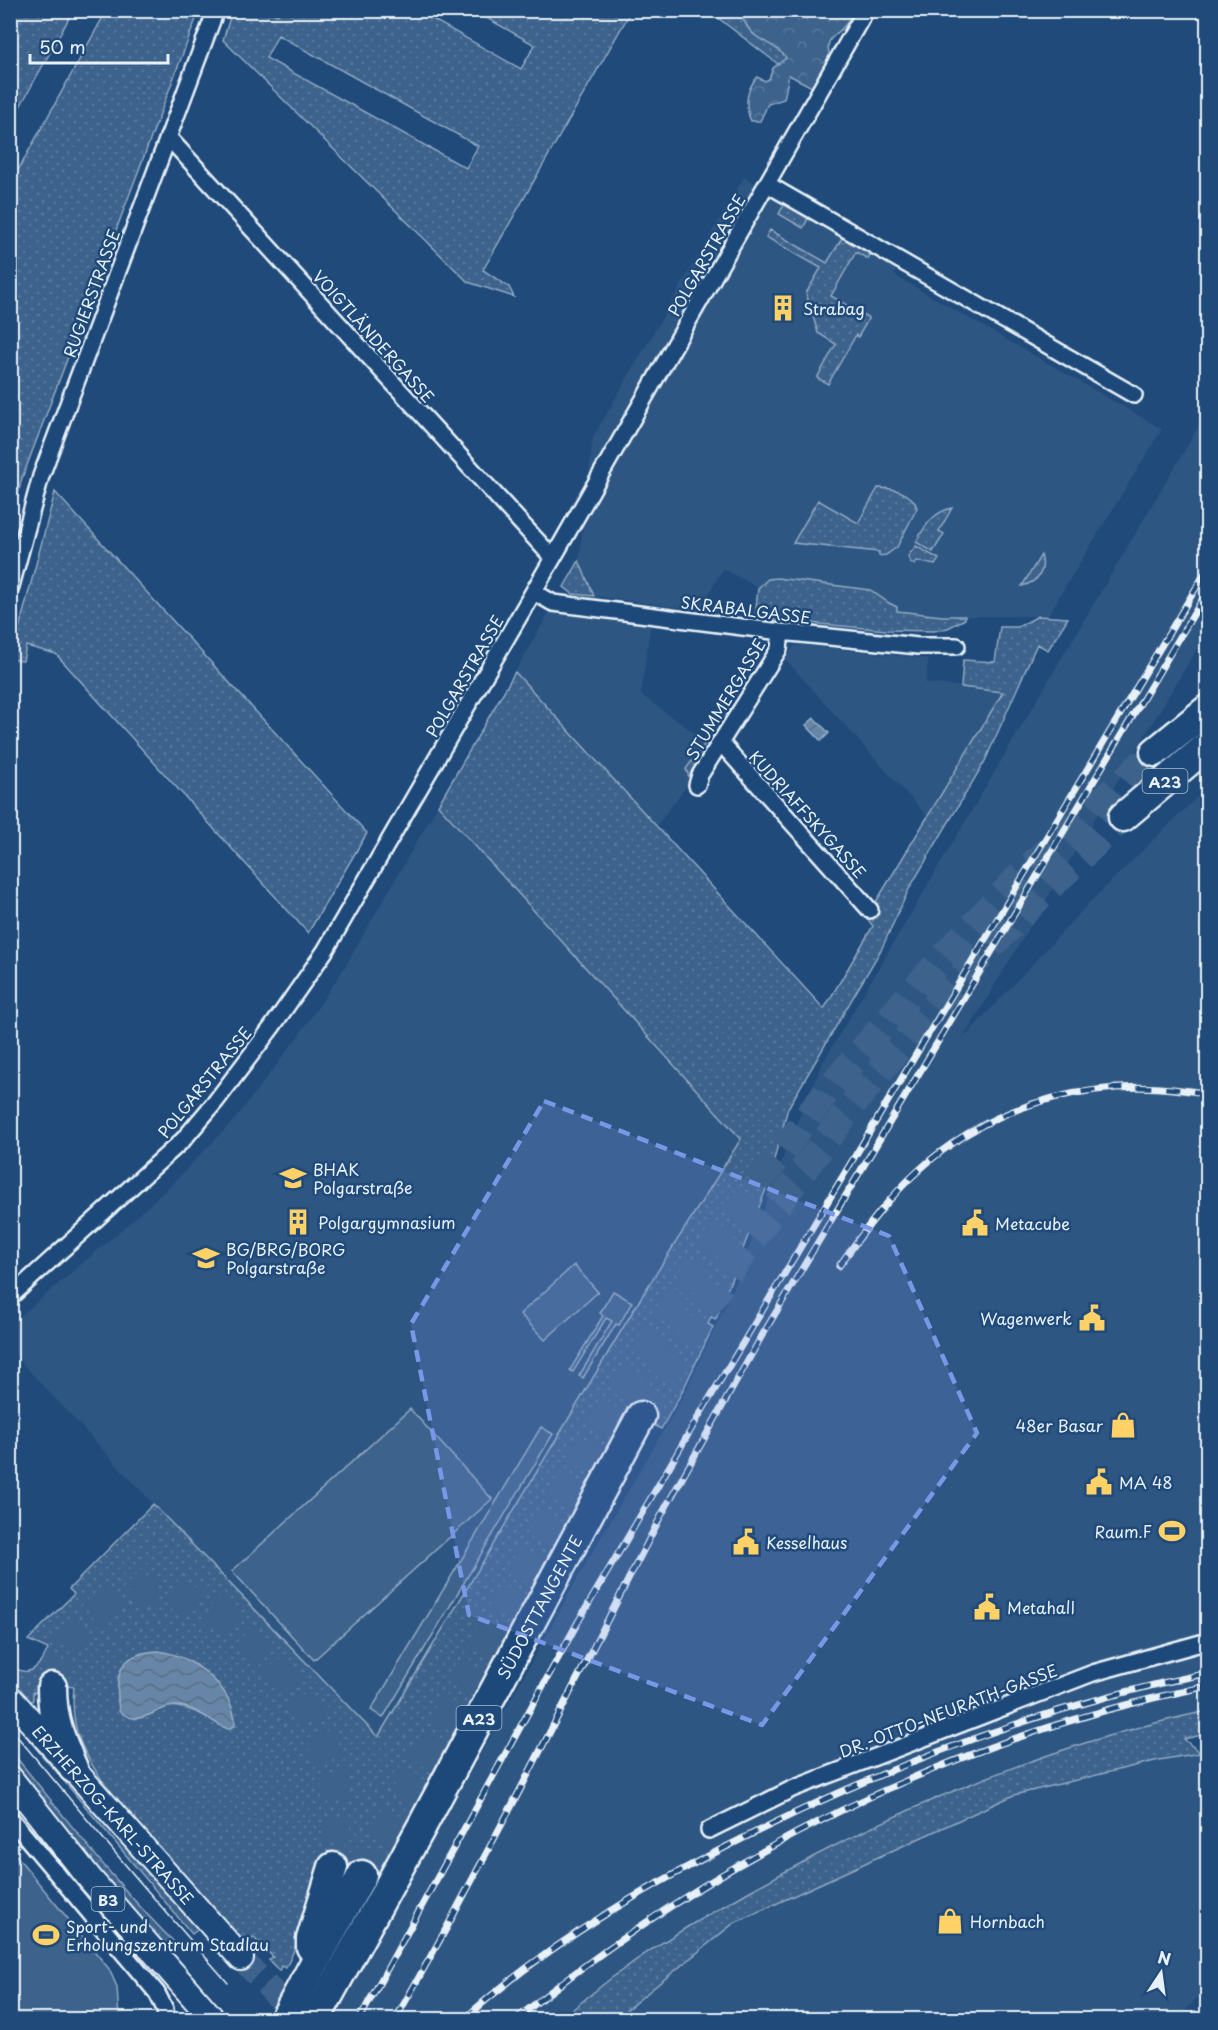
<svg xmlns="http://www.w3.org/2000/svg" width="1218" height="2030" font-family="'Playpen Sans',sans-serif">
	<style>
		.built { fill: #2e5683 }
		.green { fill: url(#green-dots); stroke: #92aac2; stroke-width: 1.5; fill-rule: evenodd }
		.forest { fill: url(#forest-crowns); stroke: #92aac2; stroke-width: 1.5 }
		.pitch { fill: #3c628c; stroke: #92aac2; stroke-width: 1.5 }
		.water { fill: url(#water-waves); stroke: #9ab0c7; stroke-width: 1.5 }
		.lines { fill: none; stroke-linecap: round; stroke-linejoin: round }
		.primary-tunnel { stroke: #3d638d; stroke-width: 24; stroke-dasharray: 24 12; stroke-linecap: butt }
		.highway-tunnel { stroke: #3d638d; stroke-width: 28; stroke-dasharray: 28 14; stroke-linecap: butt }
		.street-casing { stroke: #e8f1f8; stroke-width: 20 }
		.primary-casing { stroke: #e8f1f8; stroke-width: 28 }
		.highway-casing { stroke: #e8f1f8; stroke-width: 33 }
		.street { stroke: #1f4a7a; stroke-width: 15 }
		.primary { stroke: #1f4a7a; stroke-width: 24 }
		.highway { stroke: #1f4a7a; stroke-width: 28 }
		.tram { stroke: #e8f1f8; stroke-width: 1.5 }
		.rail-casing { stroke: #e8f1f8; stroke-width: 7 }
		.rail { stroke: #1f4a7a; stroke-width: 4.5; stroke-dasharray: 14; stroke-linecap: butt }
		.marked { fill: #7897e6; fill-opacity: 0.2; stroke: #7897e6; stroke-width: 4.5; stroke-dasharray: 12 8; stroke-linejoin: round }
		.labels { text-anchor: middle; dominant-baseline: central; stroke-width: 5; stroke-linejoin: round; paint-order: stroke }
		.shield { fill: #1f4a7a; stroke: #acbfd2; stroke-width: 1.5 }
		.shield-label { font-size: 15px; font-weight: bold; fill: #e8f1f8 }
		.street-label { font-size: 16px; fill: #e8f1f8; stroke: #1f4a7a }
		.poi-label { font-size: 16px; fill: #e8f1f8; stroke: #1f4a7a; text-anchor: start }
	</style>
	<defs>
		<pattern id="green-dots" width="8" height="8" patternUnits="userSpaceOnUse" patternTransform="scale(1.5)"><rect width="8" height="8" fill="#3c628c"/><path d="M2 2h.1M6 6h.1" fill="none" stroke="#58799d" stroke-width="1.8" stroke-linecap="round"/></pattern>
		<pattern id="forest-crowns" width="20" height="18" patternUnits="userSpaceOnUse" patternTransform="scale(1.5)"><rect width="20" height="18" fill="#3c628c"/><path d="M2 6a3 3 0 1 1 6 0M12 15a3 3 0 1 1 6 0" fill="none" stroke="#58799d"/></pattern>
		<pattern id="water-waves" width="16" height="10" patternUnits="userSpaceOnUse" patternTransform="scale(1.5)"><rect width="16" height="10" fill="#6685a7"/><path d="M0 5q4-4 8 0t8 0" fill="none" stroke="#596d82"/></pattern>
	</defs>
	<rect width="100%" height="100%" fill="#1f4a7a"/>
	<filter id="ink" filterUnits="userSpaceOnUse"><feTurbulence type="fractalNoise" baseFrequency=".0167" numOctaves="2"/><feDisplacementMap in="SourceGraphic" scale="12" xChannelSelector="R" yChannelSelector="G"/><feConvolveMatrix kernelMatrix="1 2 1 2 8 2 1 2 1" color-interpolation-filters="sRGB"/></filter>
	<g filter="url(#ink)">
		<path class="built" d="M744,177L899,266L894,275L1162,429L1045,620L1038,616H942L758,596L759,588L723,569L699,610L594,596L579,561L593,437Z
			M1207,412V632L962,1040L1086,906L1193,801L1207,789V1711L1087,1742L978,1780L877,1825L799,1863L693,1923L621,1970L561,2019L334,2020L586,1563L683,1397L735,1285L793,1131L822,1064Z
			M549,613L650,626L641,695L706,741L686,769L690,782L656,826L515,672Z
			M801,645L928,659L926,683L1003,691L928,817L785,659L794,646Z
			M438,805L741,1139L642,1296L378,1737L169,1521L11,1351V1324L125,1227L174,1182L235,1119L297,1038L343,970Z
			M1200,1753L1207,1760V1988L1177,2019L615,2020L734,1923L1014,1795L1159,1760Z"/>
		<path class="green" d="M11,10L73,11L11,123L10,11Z
			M107,10L199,11L21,481L11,528V183Z
			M280,11H418L521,69L535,45L474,11H631L483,270L509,287L514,297L468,282L223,40L232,11H268L277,15ZM278,35L478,146L466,168L266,58Z
			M709,11H841L800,81Z
			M786,201L810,215L803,228L779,214Z
			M770,230L827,263L844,235L872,251L868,259L856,252L831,296L869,318L858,337L856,335L828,384L817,378L836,344L818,333L806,293L821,268L766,237Z
			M878,488C892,488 913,492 917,508L897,547L886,555L879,556V552L793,543L818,500L858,523Z
			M55,492L367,833L308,933L56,654L26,646L23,661L11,659Z
			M952,508L939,531L944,534L933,552L916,542C925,526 933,512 952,508Z
			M916,546L939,559L935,565L916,561L915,565L911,563L908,556Z
			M1041,555C1046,571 1038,582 1022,586Z
			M579,561L594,596L573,594L564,587Z
			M777,578L870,590L889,603L897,607V611L942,616H965V619L948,628L934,631L886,630L755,618L758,588L768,579Z
			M1038,616L1068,618L1048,650L1037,644L985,761L909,889L882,948L788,1108L766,1189L716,1319L711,1317L708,1324L713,1327L681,1394L661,1429L652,1424L655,1418L630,1404L377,1878L350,1864L319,1861C315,1899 302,1934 286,1968L281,1966L279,1971L269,1960L273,1957L253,1937L248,1946C217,1912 187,1878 156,1844C128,1812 96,1780 80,1741C73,1723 72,1705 74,1687L39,1681L38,1692H33V1700L31,1702C14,1683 11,1691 10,1664C29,1681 40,1666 48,1649L28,1640L74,1594L69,1589L153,1504L378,1737L642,1296L741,1139L438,805L515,672L824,1009L873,926L865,916L876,902L1003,692L961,687L963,660L995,662L1000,627H1018ZM203,1670L225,1695L235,1717L219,1725C203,1713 187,1707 168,1706Z
			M705,743L711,747L691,782L686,769Z
			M1207,1711V1734L1184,1739L1200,1753L1159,1760L1014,1795L734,1923L615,2019H561C581,2003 600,1986 621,1971C662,1940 708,1915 752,1890C895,1809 1047,1745 1207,1711Z
			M33,1739L201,1927L192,1934L53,1768L52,1764L50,1765L29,1740Z
			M10,1750C64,1815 117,1887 178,1946L168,1956L75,1844L11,1762Z"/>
		<path class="forest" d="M735,11H852C850,15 849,20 846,24C832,42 825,33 830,61L822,69L821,74L824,78L820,87L810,86L789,75L784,99L768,104L760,121H751C744,106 746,90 757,77L765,81L769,79L773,68L786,58C783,50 764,42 756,36C746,30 745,17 735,11Z"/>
		<path class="pitch" d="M574,1265L598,1292L545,1340L520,1314Z
			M613,1291L632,1302L619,1325L616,1324L583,1378L579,1376L612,1321L606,1318L573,1372L570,1370L603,1316L600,1313Z
			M410,1409L492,1499L314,1660L232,1571Z
			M541,1427L553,1434L383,1718L371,1710Z
			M10,1848L109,1969L117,1987L119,2019H11Z"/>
		<path class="water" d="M814,718L829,733L821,741L806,725Z
			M159,1651C195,1657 235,1688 235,1726L228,1729C213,1723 201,1711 185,1707C158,1700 143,1732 119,1711C115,1674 117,1653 159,1651Z"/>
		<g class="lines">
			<path class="primary-tunnel" d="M241,1958L299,2020"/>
			<path class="highway-tunnel" d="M641,1416L699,1316L761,1227L849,1109L910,1034L954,984L1041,895L1123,817
				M52,1687C59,1651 73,1626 105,1607C207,1546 318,1699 335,1786C340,1813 336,1841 333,1867
				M362,1875L580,1463L676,1302L738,1210L827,1091L937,964L1021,875L1155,752"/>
			<g class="street-casing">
				<path id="street" d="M168,137L553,558
					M767,184L1134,395
					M10,590L41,476L216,10
					M534,592L553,603L781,632L918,646H957
					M720,742L870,910
					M697,785L700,775L779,649L781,632
					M10,1297L183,1140L216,1101L272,1027L325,951L553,558L866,10
					M10,1818L157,1993L165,2009L166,2020
					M709,1830L792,1789L1093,1673L1208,1641"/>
			</g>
			<g class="primary-casing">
				<g id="primary">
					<path id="s1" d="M10,1698L241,1958"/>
					<path d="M10,1778L91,1880L210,2016"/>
				</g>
			</g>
			<g class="highway-casing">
				<g id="highway">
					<path d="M1155,752L1208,709"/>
					<path d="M1123,817L1208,745"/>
					<path d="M52,1687C52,1720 60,1738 73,1768"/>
					<path d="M311,1947V1939L333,1867"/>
					<path d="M284,2020L362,1875"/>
					<path id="s2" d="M315,2020L422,1826L641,1416"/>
				</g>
			</g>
			<use href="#street" class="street"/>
			<use href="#primary" class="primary"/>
			<use href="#highway" class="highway"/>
			<path class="tram" d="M10,1728L139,1881L228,1983"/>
			<g class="rail-casing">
				<path id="rail" d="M839,1266C863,1233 887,1199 918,1171C996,1099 1104,1074 1208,1094
					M359,2020L578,1622L699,1416L1208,568
					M395,2020L446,1929L519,1792L662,1514L760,1339L1208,590
					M463,2020C552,1940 657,1880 764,1828C904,1759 1054,1704 1208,1673
					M515,2020C714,1856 954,1737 1208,1686"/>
			</g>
			<use href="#rail" class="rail"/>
		</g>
	</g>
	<path class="marked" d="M544,1101L889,1236L977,1433L762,1725L469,1615L411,1324Z"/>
	<defs>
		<g id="building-bare" transform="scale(2.07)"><path d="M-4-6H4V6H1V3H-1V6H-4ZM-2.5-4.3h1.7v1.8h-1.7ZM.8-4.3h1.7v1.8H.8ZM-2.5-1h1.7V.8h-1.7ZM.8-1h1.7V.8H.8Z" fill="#ffd166" stroke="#1f4a7a" stroke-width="2.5" paint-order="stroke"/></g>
		<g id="school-bare" transform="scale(2.07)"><path d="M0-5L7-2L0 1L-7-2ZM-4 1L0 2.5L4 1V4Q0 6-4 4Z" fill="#ffd166" stroke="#1f4a7a" stroke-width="2.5" paint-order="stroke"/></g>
		<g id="civic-bare" transform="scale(2.07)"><path d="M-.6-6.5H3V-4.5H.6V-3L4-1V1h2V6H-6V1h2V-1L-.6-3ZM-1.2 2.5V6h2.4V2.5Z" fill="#ffd166" stroke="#1f4a7a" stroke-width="2.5" paint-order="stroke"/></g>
		<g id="shop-bare" transform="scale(2.07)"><path d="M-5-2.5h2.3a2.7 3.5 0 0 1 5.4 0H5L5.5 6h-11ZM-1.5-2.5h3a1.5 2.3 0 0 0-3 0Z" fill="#ffd166" stroke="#1f4a7a" stroke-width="2.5" paint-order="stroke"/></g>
		<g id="stadium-bare" transform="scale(2.07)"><path d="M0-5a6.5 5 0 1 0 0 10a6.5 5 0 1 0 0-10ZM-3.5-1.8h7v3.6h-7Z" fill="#ffd166" stroke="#1f4a7a" stroke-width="2.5" paint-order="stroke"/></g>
	</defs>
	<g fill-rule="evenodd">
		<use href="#building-bare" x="783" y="308"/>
		<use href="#school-bare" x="293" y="1178"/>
		<use href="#building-bare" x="298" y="1222"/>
		<use href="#civic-bare" x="975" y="1223"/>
		<use href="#school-bare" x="206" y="1258"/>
		<use href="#civic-bare" x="1092" y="1318"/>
		<use href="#shop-bare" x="1123" y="1425"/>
		<use href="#civic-bare" x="1099" y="1482"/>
		<use href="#stadium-bare" x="1172" y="1531"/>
		<use href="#civic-bare" x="746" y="1542"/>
		<use href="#civic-bare" x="987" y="1607"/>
		<use href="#shop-bare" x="950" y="1921"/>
		<use href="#stadium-bare" x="46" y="1935"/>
	</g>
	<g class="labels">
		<g class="shield">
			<rect x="1142.5" y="769" width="45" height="24" rx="4.5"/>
			<rect x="456.5" y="1706" width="45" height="24" rx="4.5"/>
			<rect x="91.5" y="1887" width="33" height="24" rx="4.5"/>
		</g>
		<g class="shield-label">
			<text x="1165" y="781">A23</text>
			<text x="479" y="1718">A23</text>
			<text x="108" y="1899">B3</text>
		</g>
		<g class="street-label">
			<text transform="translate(706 255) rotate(-60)">POLGARSTRASSE</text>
			<text transform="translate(91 293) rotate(-70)">RUGIERSTRASSE</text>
			<text transform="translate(374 336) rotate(48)">VOIGTLÄNDERGASSE</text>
			<text transform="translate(746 609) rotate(7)">SKRABALGASSE</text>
			<text transform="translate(464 676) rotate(-60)">POLGARSTRASSE</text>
			<text transform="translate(725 699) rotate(-59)">STUMMERGASSE</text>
			<text transform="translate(808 814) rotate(48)">KUDRIAFFSKYGASSE</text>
			<text transform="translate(204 1082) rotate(-51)">POLGARSTRASSE</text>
			<text stroke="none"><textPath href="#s2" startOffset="470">SÜDOSTTANGENTE</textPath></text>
			<text transform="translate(948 1710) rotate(-21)">DR.-OTTO-NEURATH-GASSE</text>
			<text stroke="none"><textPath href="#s1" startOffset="156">ERZHERZOG-KARL-STRASSE</textPath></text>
		</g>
		<g class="poi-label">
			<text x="803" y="308">Strabag</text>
			<text x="313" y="1169">BHAK<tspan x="313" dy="18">Polgarstraße</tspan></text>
			<text x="318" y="1222">Polgargymnasium</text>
			<text x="995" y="1223">Metacube</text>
			<text x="226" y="1249">BG/BRG/BORG<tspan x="226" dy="18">Polgarstraße</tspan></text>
			<text x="1072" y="1318" text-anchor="end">Wagenwerk</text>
			<text x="1103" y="1425" text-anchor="end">48er Basar</text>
			<text x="1119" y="1482">MA 48</text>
			<text x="1152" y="1531" text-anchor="end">Raum.F</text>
			<text x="766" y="1542">Kesselhaus</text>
			<text x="1007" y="1607">Metahall</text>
			<text x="970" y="1921">Hornbach</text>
			<text x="66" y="1926">Sport- und<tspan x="66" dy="18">Erholungszentrum Stadlau</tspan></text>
		</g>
	</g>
	<rect width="1218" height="2030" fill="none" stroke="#1f4a7a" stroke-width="36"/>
	<rect x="18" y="18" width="1182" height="1994" fill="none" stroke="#e8f1f8" stroke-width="2" filter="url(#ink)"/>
	<g transform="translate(1161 1973) rotate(13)" stroke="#1f4a7a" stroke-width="4.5" paint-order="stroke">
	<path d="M0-4.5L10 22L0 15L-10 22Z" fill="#e8f1f8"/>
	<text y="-9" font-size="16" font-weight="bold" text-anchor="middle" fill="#e8f1f8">N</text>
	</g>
	<path d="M30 54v9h138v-9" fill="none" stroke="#e8f1f8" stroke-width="3"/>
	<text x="39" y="54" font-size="18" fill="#e8f1f8" stroke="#1f4a7a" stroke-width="4.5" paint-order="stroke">50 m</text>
</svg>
